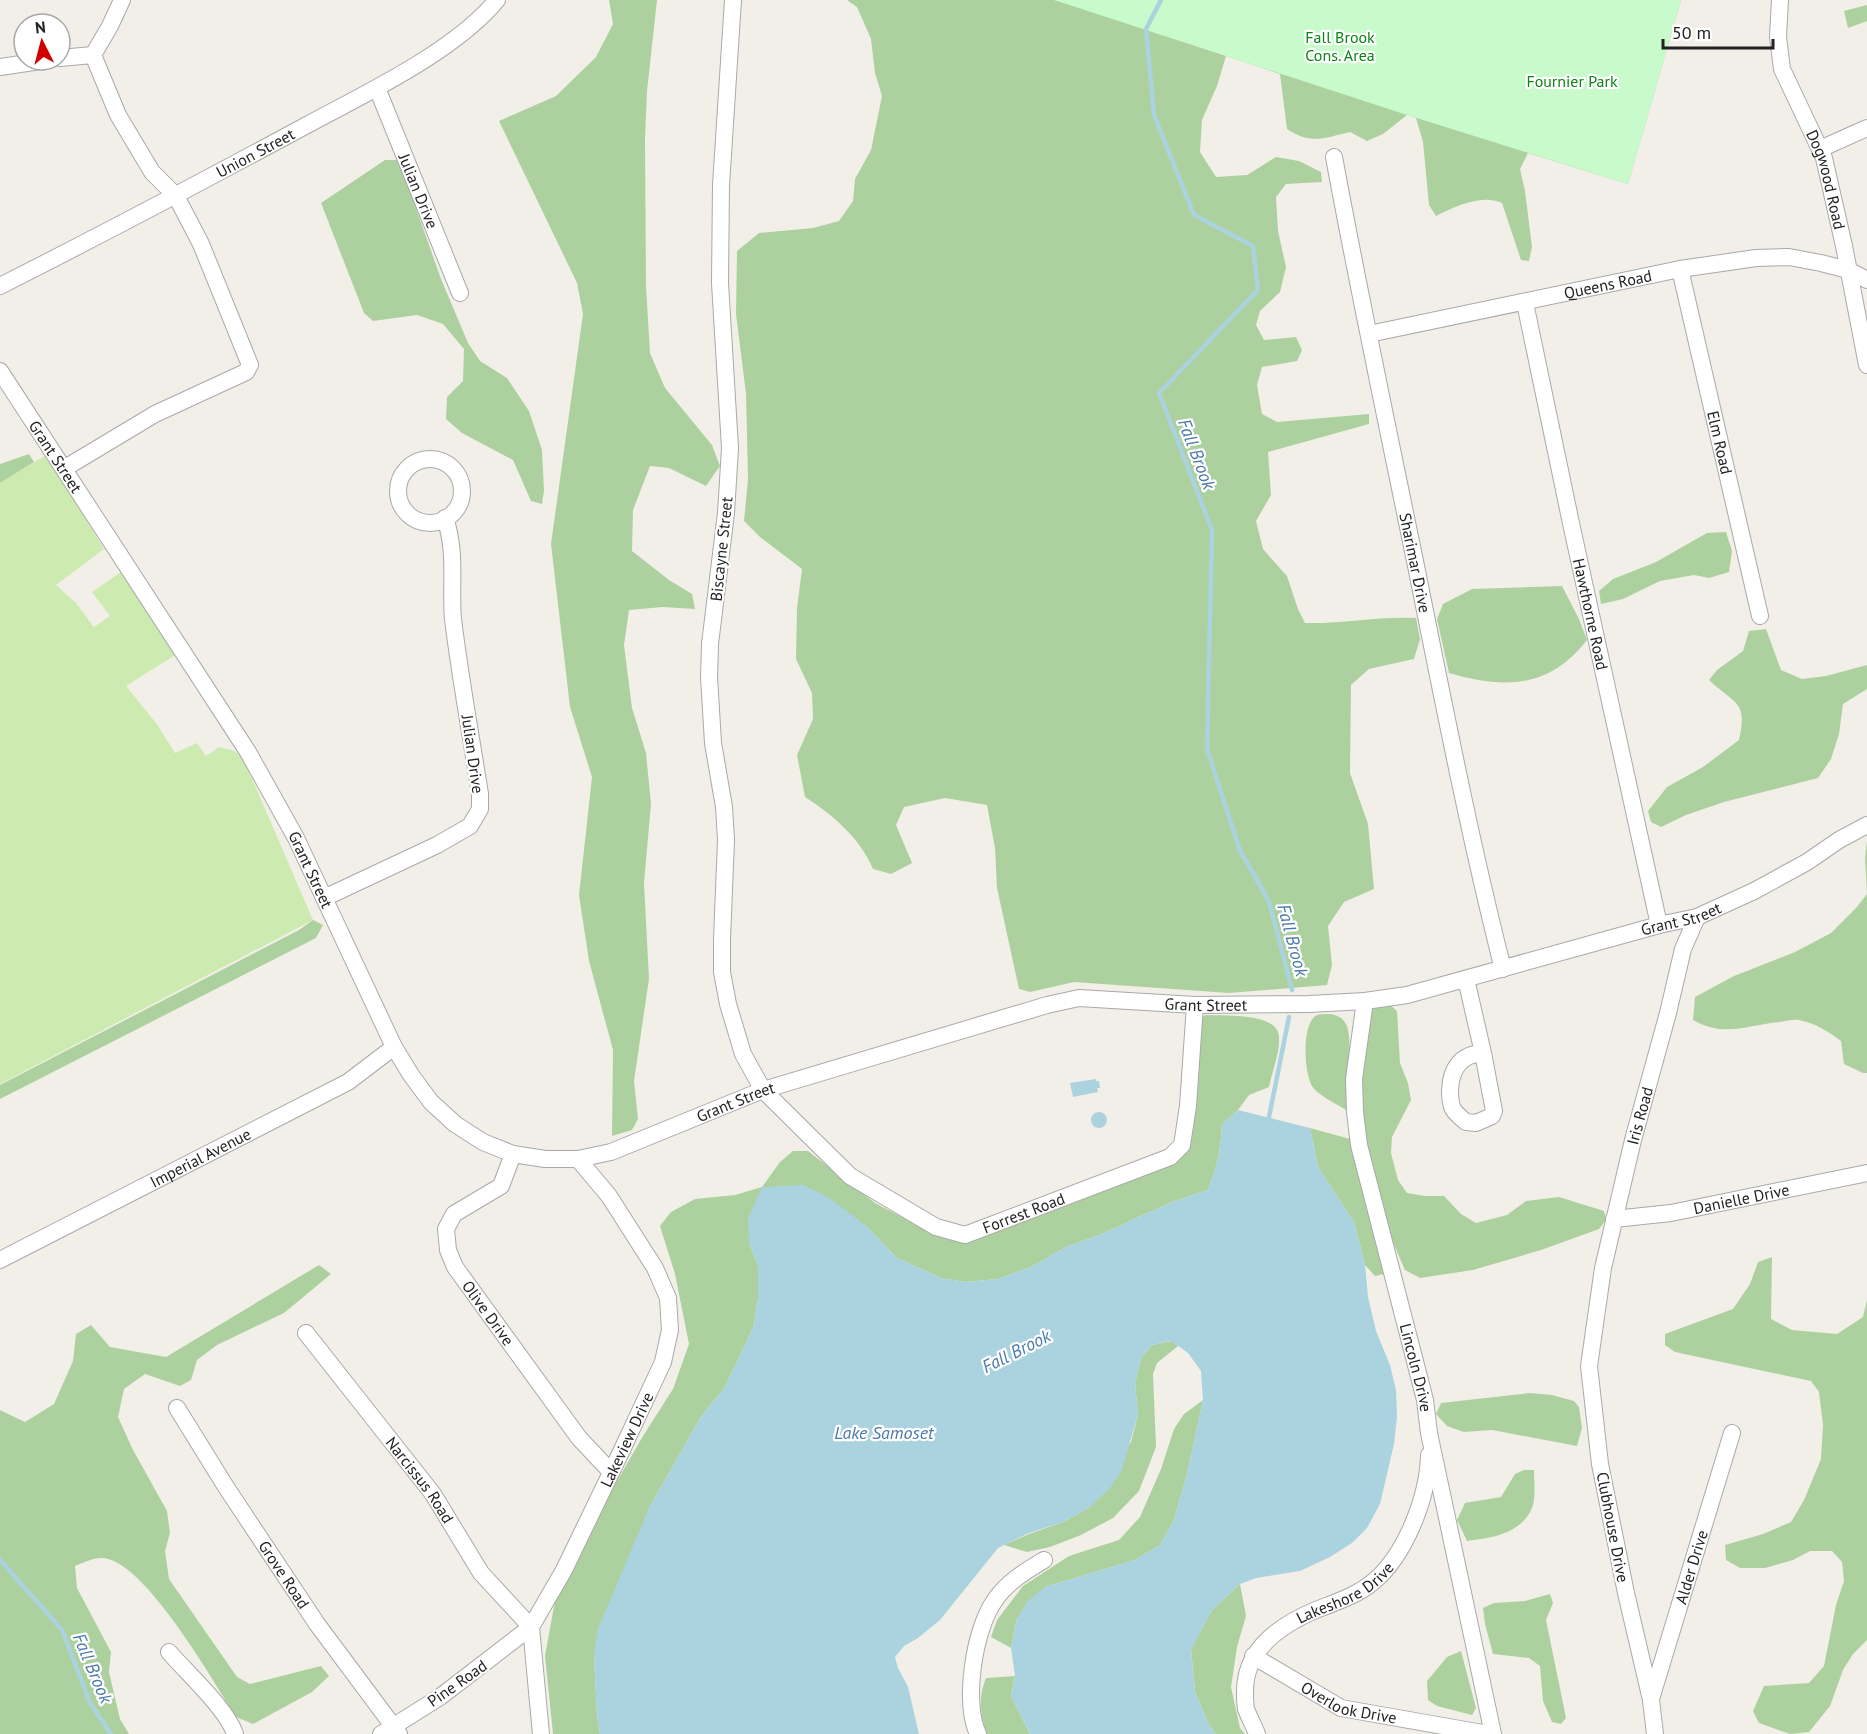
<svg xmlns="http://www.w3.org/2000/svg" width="1867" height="1734" font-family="'PT Sans',sans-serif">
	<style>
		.grass { fill: #cdebb0 }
		.forest { fill: #add19e }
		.park { fill: #c8facc }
		.water { fill: #aad3df }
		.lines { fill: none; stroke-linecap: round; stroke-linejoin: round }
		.stream { stroke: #aad3df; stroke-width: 4.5 }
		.minor-casing { stroke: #a9a9a9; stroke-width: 18 }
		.minor { stroke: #fff; stroke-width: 16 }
		.labels { text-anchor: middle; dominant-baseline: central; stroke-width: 4.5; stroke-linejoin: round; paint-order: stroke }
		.park-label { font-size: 16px; fill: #0c8416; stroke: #fff }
		.street-label { font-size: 16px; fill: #222; stroke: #fff }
		.water-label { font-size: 18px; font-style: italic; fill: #4a7aab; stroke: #fff }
	</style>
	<rect width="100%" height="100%" fill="#f2efe9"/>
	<path class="grass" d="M46,455L104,549L56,585L76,603L94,627L110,616L92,592L121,572L177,654L126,686L156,723L175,753L197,743L206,756L219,747L235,751L244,760L313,920L0,1084V483Z"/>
	<path class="forest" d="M609,0H657L647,91L645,139L646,286L650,353L665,388L712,445L720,466L706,486L669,468L650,466L633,510L632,551L669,580L692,594L695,609L663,607L629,610L624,645L632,708L646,753L651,804L644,883L649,979L634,1081L638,1119L632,1130L612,1136L613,1050L589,961L579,895L592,777L570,707L551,544L583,314L577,283L499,121L556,96L596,57L613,24Z
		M847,0H1681L1628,184L1528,153L1520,169L1525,191L1532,247L1529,261L1521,260L1502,203C1482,194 1456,206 1436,216L1429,205L1423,142L1416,118L1407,115L1383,134L1367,141L1350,132C1324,138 1311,145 1287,129L1280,74L1226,56L1217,86L1202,120L1200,152L1216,177L1247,175L1276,157L1299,161L1321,172L1322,182L1286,184L1276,197L1278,231L1286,267L1280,292L1260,311L1256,325L1264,340L1296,337L1302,350L1297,361L1262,367L1257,385L1262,414L1277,422L1369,414V424L1268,452L1271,495L1256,521L1263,549L1287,576L1298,609L1305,623C1342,624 1378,616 1416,618L1420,639L1414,659L1369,669L1351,685L1350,773L1368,824L1374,889L1344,902L1328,926L1332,965L1327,985L1229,993L1074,982L1030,992L1019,989L997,888L995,848L987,805L945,798L904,807L896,825L912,863L891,874L873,869C860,838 833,815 805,797L797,755L813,719L812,693L796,659L797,608L802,569L760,537L744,521L748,479L746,394L736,314L737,251L759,233L813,228L839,221L853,201L855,179L871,150L882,96L875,73L871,39L857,7Z
		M1867,5V21L1848,28L1844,11Z
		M385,160H399L441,279L468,343L480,361L507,378L529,411L542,450L544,491L542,504L531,501L513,460L462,433L446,419L447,397L463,381L464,349L443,324L417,315L373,321L364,313L321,203Z
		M29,454L34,462L0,483V464Z
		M1726,532L1732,551L1729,572L1709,578L1694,575L1660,581L1623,599L1601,604L1599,591L1613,579L1656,562L1707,533Z
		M1562,586L1579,619L1587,640C1549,689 1504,689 1449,673L1437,619L1443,604L1472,589Z
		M1766,629L1781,670L1802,679L1826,676L1867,665V689L1843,704L1839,734L1831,759L1818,778L1724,802L1686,815L1661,827L1651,822L1648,811L1667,787L1703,767L1739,740C1748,700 1735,705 1709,680L1717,670L1743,651L1749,631Z
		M1867,841V1073H1863L1844,1064L1841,1041C1829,1032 1815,1023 1799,1020C1793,1019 1786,1021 1780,1022C1746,1025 1725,1038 1693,1020L1695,997L1734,976L1795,952L1831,933L1856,908L1867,894L1865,858Z
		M313,920L323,925L316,938L0,1099V1085L299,930Z
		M1389,1004L1397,1011L1400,1063L1408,1083L1411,1100L1392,1137L1391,1153L1398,1180L1407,1193L1425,1196H1444L1461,1214L1476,1223L1507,1215L1526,1201L1559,1197L1604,1211L1606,1220L1599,1229L1541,1250L1473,1270L1420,1278L1405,1270L1392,1240L1365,1146L1360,1109L1362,1074L1372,1007Z
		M1331,1014C1338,1016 1342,1017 1346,1024C1354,1038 1346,1092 1346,1110C1338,1105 1316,1094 1312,1086C1304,1073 1301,1023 1317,1015C1320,1014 1327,1014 1331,1014Z
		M1205,1015C1224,1016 1278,1012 1279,1037C1280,1053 1272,1072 1269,1087L1249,1095L1238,1110L1222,1124C1221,1148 1217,1168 1208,1190L1172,1202L1097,1236L1068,1246L1031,1267L998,1279L965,1282L941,1278L897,1258L865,1225L749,1242L758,1266V1299L753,1328L724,1389L702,1415L649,1508L594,1655L597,1715L600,1734H553L545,1656L555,1601L606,1500L643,1436L673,1389L689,1344L675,1274L660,1226L671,1212L695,1199L735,1195L762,1187L780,1162L793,1151H808L875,1203L932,1233L959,1240L1179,1160L1201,1019Z
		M1310,1128L1350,1139L1384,1274L1375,1276L1365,1265L1354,1222L1318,1167Z
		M1772,1257L1771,1319L1792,1330L1837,1334L1863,1317L1867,1300V1640L1853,1654L1843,1670L1830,1706L1809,1732L1790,1734L1759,1723L1753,1711L1764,1686L1809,1683L1824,1666L1836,1605L1844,1581L1842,1562L1832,1551H1810L1793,1560L1765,1568H1740L1726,1560L1725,1545L1763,1534L1791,1522L1804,1500L1821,1459L1823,1425L1819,1392L1811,1381L1675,1352L1665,1345V1334L1733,1309L1750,1284L1758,1262Z
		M319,1265L331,1274L284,1313L217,1345L197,1360L191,1380L180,1386L145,1374L124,1389L118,1417L132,1448L167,1511L170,1533L165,1551L169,1579L237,1677L250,1684L321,1666L329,1676L312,1692L253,1724L236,1717C214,1683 143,1557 101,1558C93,1558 82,1563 75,1566L77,1588L111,1652L109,1672L120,1719L129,1734H0V1410L25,1422L54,1404L73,1361L76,1334L91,1325L110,1347L166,1357Z
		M1172,1341L1178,1346L1157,1363L1153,1374L1156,1447L1139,1491L1113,1518L1081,1535L1050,1547L1027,1552L1004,1545L1029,1534L1063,1522L1090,1507L1131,1442L1138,1415L1135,1383L1141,1358L1152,1345Z
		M1530,1393L1552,1395L1574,1401L1579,1407L1582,1428L1577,1446L1492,1430L1464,1432L1447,1426L1436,1414L1441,1403Z
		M1203,1400L1187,1474L1174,1520L1160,1545L1135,1560L1045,1587L1017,1618L1011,1648L991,1637L997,1620L1023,1586L1069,1556L1119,1540L1140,1517L1161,1469L1174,1429L1184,1414Z
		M1524,1470H1534C1534,1482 1536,1498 1532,1508C1521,1534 1491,1538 1467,1541L1457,1520L1465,1503L1501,1497L1515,1474Z
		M1240,1584L1246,1616L1237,1647L1231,1687L1240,1728L1245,1734H1216L1209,1725L1195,1692L1191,1649L1212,1610Z
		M1550,1594L1553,1603L1546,1620L1566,1718L1561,1724L1552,1722L1543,1701L1540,1666L1529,1658L1493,1654L1485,1624L1483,1608L1494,1603L1525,1601Z
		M1461,1651L1476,1708L1472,1715L1437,1706L1428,1700L1427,1681L1447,1657Z
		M1015,1676L1011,1696L1030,1734H987C980,1715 978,1697 986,1678Z"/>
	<path class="park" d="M1054,0H1681L1628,184L1407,115Z"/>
	<path class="water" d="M1096,1079V1081H1099L1100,1088H1097L1098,1092L1073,1097L1070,1083Z
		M1238,1110L1310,1128L1318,1167L1354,1222L1365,1265L1368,1297L1376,1331L1390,1365L1396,1390L1397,1417L1394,1444L1380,1504L1367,1528L1352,1543L1330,1557L1300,1571L1256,1578L1240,1584L1212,1610L1191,1650L1195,1692L1209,1725L1216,1734H1030L1011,1696L1015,1676L1011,1648L1017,1618L1028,1601L1045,1587L1135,1560L1160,1545L1174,1520L1187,1474L1203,1400L1201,1371L1188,1353L1171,1341L1152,1345L1141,1358L1135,1383L1138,1415L1121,1472L1110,1488L1090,1507L1063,1522L1029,1533L998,1548L940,1620L918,1638L904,1646L895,1657L898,1668L908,1687L919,1734H600L597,1715L594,1654L598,1629L649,1508L702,1415L724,1389L753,1328L758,1299V1266L749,1242L748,1218L762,1187L803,1185L828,1197L865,1225L897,1258L941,1278L965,1282L998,1279L1031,1267L1068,1246L1097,1236L1172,1202L1208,1190C1217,1168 1221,1148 1222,1124Z
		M1091 1120a8 8 0 1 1 16 0a8 8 0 1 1-16 0Z"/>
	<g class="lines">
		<path class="stream" d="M1161,0L1146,29L1154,115L1194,215L1253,246L1258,290L1159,393L1212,530L1207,749L1240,851L1269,901L1292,990
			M1268,1122L1289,1017
			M0,1560L62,1630L90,1703L111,1734"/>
		<g class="minor-casing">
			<g id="minor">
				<path id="s1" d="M733,0L721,185L720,283L730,448L726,513L710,644L709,677L713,743L724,807L726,840L722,939V972L728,1004L743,1054L763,1090L850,1176L936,1227L965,1235L1170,1157L1182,1145L1188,1106L1195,1005"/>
				<path id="s2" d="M1780,0L1778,37L1782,69L1824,158L1844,246L1867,365"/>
				<path d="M60,58L93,55"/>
				<path d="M0,67L47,60"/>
				<path id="s3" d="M377,88L460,293"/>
				<path d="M1820,149L1867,128"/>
				<path id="s4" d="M1334,157C1359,293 1388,429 1416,566C1443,700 1469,835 1503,969"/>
				<path id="s5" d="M1680,269L1760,616"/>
				<path id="s6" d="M0,286C103,234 205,180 307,125C366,93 454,52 497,0"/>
				<path id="s7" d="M1525,303L1572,528L1659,925"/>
				<path id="s8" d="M1369,334L1680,269L1756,258L1789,257L1821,263L1848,270L1867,280"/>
				<path id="s9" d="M0,371L248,752L296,838L394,1047L411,1075L431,1102L455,1124L483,1142L513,1154L545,1159H578L611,1152L763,1090L1047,1005L1079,998L1195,1005L1309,1004L1365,1001L1407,995L1659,925L1697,917L1754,891L1807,862L1839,840L1867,825"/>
				<circle cx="430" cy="491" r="32"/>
				<path d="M65,468L155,414L246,372L250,365L201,244L176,196L152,172L118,115L93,55L110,26L122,0"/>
				<path d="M324,898L437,845L470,826L480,809V794C471,736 460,677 453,619C450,584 457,553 445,518"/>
				<path d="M1466,979L1483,1053C1461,1054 1451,1068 1450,1090C1450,1096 1450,1103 1453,1109C1456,1114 1461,1118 1466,1122L1476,1123L1492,1116L1494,1111L1483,1053"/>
				<path id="s10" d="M1365,1001L1354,1079L1355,1112L1359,1145L1425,1400L1429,1433L1493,1734"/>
				<path id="s11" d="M513,1154L501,1186L454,1214L446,1229L448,1250L455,1267L579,1438L611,1472"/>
				<path id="s12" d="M1614,1219L1671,1213L1867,1173"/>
				<path id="s13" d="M0,1260L348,1082L394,1047"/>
				<path id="s14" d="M306,1333L433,1494L481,1573L531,1627L440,1697L381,1734"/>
				<path id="s15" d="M177,1408L226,1487L317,1624L399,1734"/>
				<path d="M169,1652C187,1673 227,1709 235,1734"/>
				<path id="s16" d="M1253,1656L1341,1708L1488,1734"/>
				<path id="s17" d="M1651,1699L1732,1433"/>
				<path id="s18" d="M541,1734L531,1627L564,1570L621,1452L663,1362L670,1330L668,1298L655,1268L609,1196L578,1159"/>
				<path d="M978,1734C963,1702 974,1629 995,1600C1007,1582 1026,1571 1044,1560"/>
				<path id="s19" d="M1257,1734C1254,1726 1249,1717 1246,1709C1245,1703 1245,1696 1245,1691C1245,1649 1280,1625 1316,1610C1336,1602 1356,1596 1373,1582C1406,1555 1428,1496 1429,1455"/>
				<path id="s20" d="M1655,1734L1651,1700L1626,1593L1600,1464L1589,1366L1603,1268L1633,1140L1668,1013L1683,949L1697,917"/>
			</g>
		</g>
		<use href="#minor" class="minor"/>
	</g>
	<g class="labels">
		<g class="park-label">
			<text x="1340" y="37">Fall Brook<tspan x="1340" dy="18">Cons. Area</tspan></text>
			<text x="1572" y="81">Fournier Park</text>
		</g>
		<g class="street-label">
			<text stroke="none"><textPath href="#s6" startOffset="288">Union Street</textPath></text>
			<text stroke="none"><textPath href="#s2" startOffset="189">Dogwood Road</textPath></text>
			<text stroke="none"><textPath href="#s3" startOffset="111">Julian Drive</textPath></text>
			<text stroke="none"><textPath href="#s8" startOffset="244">Queens Road</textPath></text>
			<text stroke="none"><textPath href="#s5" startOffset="178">Elm Road</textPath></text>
			<text stroke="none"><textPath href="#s9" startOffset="102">Grant Street</textPath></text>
			<text transform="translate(721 549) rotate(-84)">Biscayne Street</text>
			<text stroke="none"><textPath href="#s4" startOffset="414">Sharimar Drive</textPath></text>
			<text stroke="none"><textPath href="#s7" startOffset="318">Hawthorne Road</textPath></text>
			<text transform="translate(473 754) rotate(82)">Julian Drive</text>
			<text stroke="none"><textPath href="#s9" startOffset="588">Grant Street</textPath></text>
			<text stroke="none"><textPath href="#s9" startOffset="2154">Grant Street</textPath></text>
			<text stroke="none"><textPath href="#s9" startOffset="1668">Grant Street</textPath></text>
			<text stroke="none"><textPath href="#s9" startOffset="1182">Grant Street</textPath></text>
			<text stroke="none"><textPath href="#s20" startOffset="630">Iris Road</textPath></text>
			<text stroke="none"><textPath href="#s13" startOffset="225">Imperial Avenue</textPath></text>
			<text stroke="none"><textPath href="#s12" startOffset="129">Danielle Drive</textPath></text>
			<text stroke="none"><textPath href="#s1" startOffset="1416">Forrest Road</textPath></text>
			<text stroke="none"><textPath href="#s11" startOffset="202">Olive Drive</textPath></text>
			<text stroke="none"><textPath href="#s10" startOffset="375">Lincoln Drive</textPath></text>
			<text stroke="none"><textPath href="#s18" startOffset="318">Lakeview Drive</textPath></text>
			<text stroke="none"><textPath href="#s14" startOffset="186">Narcissus Road</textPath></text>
			<text transform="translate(1613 1527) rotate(79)">Clubhouse Drive</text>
			<text stroke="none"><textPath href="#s17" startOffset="138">Alder Drive</textPath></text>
			<text stroke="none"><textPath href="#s15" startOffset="198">Grove Road</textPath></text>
			<text stroke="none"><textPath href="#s19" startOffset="194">Lakeshore Drive</textPath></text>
			<text transform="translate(457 1683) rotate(-35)">Pine Road</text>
			<text stroke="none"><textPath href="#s16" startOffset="108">Overlook Drive</textPath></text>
		</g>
		<g class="water-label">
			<text transform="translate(1197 454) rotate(69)">Fall Brook</text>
			<text transform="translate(1293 940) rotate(75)">Fall Brook</text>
			<text transform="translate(1016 1351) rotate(-27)">Fall Brook</text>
			<text x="884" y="1432">Lake Samoset</text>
			<text transform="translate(93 1668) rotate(67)">Fall Brook</text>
		</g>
	</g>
	<g transform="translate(42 42) rotate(354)"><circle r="28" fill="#ffffff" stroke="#a7a7a7" stroke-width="1.5"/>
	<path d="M0-4.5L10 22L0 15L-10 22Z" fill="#d40000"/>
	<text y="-9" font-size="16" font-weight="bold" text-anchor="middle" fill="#222222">N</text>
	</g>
	<path d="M1663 39v9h110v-9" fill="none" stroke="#222222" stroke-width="3"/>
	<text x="1672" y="39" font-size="18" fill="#222222" stroke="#ffffff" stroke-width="4.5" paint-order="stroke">50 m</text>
</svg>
